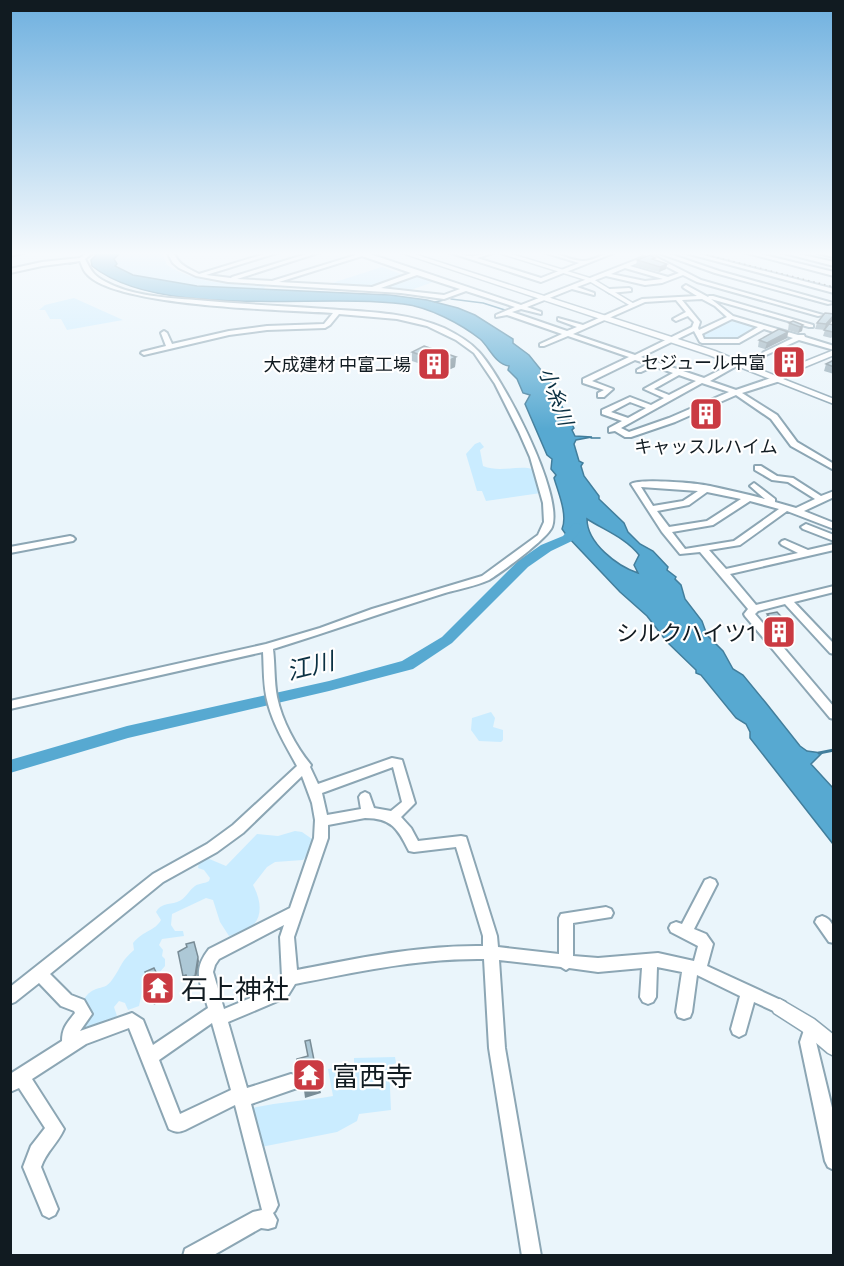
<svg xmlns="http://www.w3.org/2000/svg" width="844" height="1266" font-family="Commissioner,'Noto Sans JP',sans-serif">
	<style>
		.green { fill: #caecff }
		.water { fill: #57a9d1; stroke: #427e9c; stroke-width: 1.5; fill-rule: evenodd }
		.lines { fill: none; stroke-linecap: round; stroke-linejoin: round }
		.stream-far1 { stroke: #427e9c; stroke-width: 1.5 }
		.stream { stroke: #427e9c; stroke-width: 3 }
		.river { fill: #57a9d1; fill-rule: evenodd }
		.minor-casing { stroke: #8ca6b4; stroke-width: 4 }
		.tertiary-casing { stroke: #8ca6b4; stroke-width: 3 }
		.minor { fill: #fff; fill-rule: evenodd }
		.tertiary { fill: #fff; fill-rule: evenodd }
		.rail { stroke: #5d686e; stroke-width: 1.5; stroke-dasharray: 1.5 4; stroke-linecap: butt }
		.wall { fill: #95acb8 }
		.shaded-wall { fill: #798c96 }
		.building { fill: #adc8d6; stroke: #798c96; stroke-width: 1.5 }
		.labels { text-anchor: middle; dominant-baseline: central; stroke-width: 4.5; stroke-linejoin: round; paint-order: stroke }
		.far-poi-label { font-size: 18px; fill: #111b21; stroke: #fff; text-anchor: end }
		.far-water-label { font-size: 20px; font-style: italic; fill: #0b3143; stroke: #fff }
		.poi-label { font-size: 22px; fill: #111b21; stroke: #fff; text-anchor: end }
		.water-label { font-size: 24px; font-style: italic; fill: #0b3143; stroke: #fff }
		.near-poi-label { font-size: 27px; fill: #111b21; stroke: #fff; text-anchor: start }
	</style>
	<rect width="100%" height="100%" fill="#eaf5fb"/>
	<path class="green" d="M121,252H162L167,265C196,284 233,284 266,286L263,289L221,288L167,282L133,275L114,266V259Z
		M382,267L406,276L371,288L326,285Z
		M416,274L436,281L408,291L377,289Z
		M74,298L123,320L67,330L61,319H50L45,310H39L45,305Z
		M731,319L760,328L738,340L704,339L703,333Z
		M480,442L484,447L480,450L483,466C500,473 517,465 533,469L541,493L486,501L482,491H477L466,454L475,444Z
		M491,712L495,718L493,727L503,730V740L501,742L479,741L471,730L472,718Z
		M295,831L302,832L312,839L311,849L303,860L275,862L267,867L253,885C267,911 259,932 229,936L220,922L213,900L206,898L172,914L171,925L175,931H183L184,936L162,939L159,945L163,950L162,956L165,959V966L159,973L145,979L139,1006L128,1010L125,1003L119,1001L114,1007L117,1016L77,1035C79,1020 78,995 96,989C103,987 107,987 112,980C121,968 120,962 134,950L133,943C144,930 155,931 161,920L156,912C161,903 168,905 177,902C187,898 187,892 195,886C199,883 204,884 209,881L210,878L204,870L198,868L199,862L207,858L226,866L257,834L278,836Z
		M395,1057L396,1063L389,1066L391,1110L359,1114L357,1121L337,1132L261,1147L252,1108C279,1102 305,1101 333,1096L328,1069L354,1065V1058Z"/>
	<path class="water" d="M99,252H121L114,259L117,264L115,266L133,275L197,286L390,295L427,300L458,308L475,315L513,339V343L529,355L554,386V392L574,428L572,430L575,436L592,437L576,440L574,444L579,461L583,463L581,466L584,476L599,496V499L624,523L628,532L640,544L653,551L668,567L667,570L676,577L675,579L681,585L685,599L702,621L707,635L723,651L733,669L743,675L766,703L800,746L807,751L822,753L811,764L833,788V844L750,738V732L746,724L736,718L701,675L696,673V670L667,642L647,616L620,592L567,536L562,529C568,515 558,492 554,478L556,475L551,469L552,459L547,455L525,404L530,395L523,393L517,379L508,370L509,366C495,364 490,348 480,339C461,324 429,307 403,304C317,293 160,320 92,266L91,260ZM587,519C604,530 626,538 639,555L634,565L638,573C617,566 587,543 587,519Z"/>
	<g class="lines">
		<path class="stream-far1" d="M69,264L76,263
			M451,299L483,303L508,311
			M435,302L444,300
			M572,333L634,354
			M640,356L667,366
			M710,381L731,388
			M591,438H600"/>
		<path class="stream" d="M819,753L834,750"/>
		<path class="river" d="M578,523L584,527L572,541L551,551L528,567L452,643L413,669L329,691L128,738L10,773V760L127,726L329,681L402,661L442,637L518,561L541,545L563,536L573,524Z"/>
		<g class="minor-casing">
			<path id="minor" d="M10,252H26L10,256Z
				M88,252H94L85,259C91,271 94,276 106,282C132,296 167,298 196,300C239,304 283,306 326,309C365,312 407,312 444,328C456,334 469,341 478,351C502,376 564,494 552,527C547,539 502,572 489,580C476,586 459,589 445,593C387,611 331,631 273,649C275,665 274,681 277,697C282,721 296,747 311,765L310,767L318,784L392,758L402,760L415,803L401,817L411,828L418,841L461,836L466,837L497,936L498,947L559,954V918L561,914L606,907L611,909L613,913L611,917L573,923V956L598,958L658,953L694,961L698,946L671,932L669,928L671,924L676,922L682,924L705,880L710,878L715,880L717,884L694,929L706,934L713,944L707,966L785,1002L788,1007L785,1012L780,1014L754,1002L745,1034L739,1037L733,1034L731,1029L740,996L697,975L692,1012L690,1017L684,1019L678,1017L676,1012L682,972L657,967L656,997L653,1002L648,1004L643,1002L640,997L642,968L598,972L569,968L566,970L561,967L499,960L505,1048L541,1256H522L489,1048L484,959C420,958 357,972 295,984L287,997L228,1022L247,1088L291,1074L297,1076L299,1082L297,1088L251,1104L278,1205L275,1211L273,1213L277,1220L275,1227L268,1229L261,1228L212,1256H183L185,1249L253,1212L262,1210L235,1105L185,1130C178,1133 175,1132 169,1129L129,1028L86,1044L32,1079L64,1129C58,1143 46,1152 41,1167L58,1209L55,1215L49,1218L43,1215L23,1167L31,1146L45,1128L19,1088L10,1092V1074L62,1041C62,1028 67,1023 75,1013L74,1011L61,1006L39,983L15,1002L10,1004V987L153,874L207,844L233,825L297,766C286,746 274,726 268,704C263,687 264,669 263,652L10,709V701L266,644L320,628L372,609L482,576L538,535L544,522L543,503L530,457L519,432L495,384L474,353L456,340L427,326L397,319L339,314L330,325L325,328L267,330L229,335L144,355L141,353L142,352L166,346L161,333L164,331L167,333L172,344L229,331L267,326L324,324L333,313C287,310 112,307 86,273C83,270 82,265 80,261L42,266L10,273V269L42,262L80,258ZM393,767L402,802L391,811L374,808L369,794L365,792L361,794L359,797L361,809L327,815L322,793ZM302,776L312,803L315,820L314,838L290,908L209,949C191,972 201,983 208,1008L153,1045L143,1020L132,1013L80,1031L92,1014L84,1000L71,995L50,974L163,882L217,852L243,833ZM365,818C392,818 398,829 409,851L414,852L456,847L483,936V946C420,945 359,958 297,970L294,937L328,838V825ZM284,925L280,937L282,977L277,987L224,1009L213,972L215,965L219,959ZM212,1023L231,1090L180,1114L159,1060Z
				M167,252H173C180,266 186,267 199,274L271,252H280L206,275L231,278L232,277L313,252H321L237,279L272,281L356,255L351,252H364L521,305L646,256L639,252H646L701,280L823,315L818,316L697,282L683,275L662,283L645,285L606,276L577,287L594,293V295L572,289L527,307L541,312V314L521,309L512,312L567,331L577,327L558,320V318L583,325L642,299L697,296L684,288L683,287L686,285L708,297L709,296H713L813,325V327H809L711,299L733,316L798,335H804L805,337L834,346V350L799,340L766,355L763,353L764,352L793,338L764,329L739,343H702L700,342L694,331L641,357L704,378L736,362H740V364L710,381L736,390L774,377H780V381L742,393L777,415L797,442L834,464V470L791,446L771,419L736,395L675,422L631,437H625L615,431L609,432V428L622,421L602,414V410L630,397L651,405L664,398L644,389L673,373L654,366L641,372H637V370L648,364L635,360L592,381L613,389L604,397H598V393L604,390L583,383V379L629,357L568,336L544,346H540V344L562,334L507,315L496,317V315L515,307L466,291L444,299L401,293L228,282L196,276L179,268L173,263ZM362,256L411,273L372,287L279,282ZM650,258L679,273L668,277L630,266ZM625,268L663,279L645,281L611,274ZM417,275L460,289L444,295L381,288ZM702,299L715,306L727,317L699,330L698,328L700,322L682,300ZM676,300L686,312L673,319L676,321L688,316L694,322L692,327L635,355L573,334L645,302ZM732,319L758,327L738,339H704L702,334ZM679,375L696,381L669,395L654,389ZM702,383L729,392L669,418L629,432L621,428ZM630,402L646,408L628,418L611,412Z
				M448,252C456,252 462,255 469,256C477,257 487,252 496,252L477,258L541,278L579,263L543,252C557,252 569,260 582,261C593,262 604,252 616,252L541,282Z
				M656,252H664L719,271L833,303L828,304L715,273Z
				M682,252H691L834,289V293Z
				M743,252H752L834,272V276Z
				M780,252H790L834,262V266Z
				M816,252L834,253V257L817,253Z
				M629,288L631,289V291L610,293L607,291L610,289Z
				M755,466H761L777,476L793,478L821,496L834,491V497L804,511L834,523V529L787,511L740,545L709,550L726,569L798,553L782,545L780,543L782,541L785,540L808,550L834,544V550L730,574L756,605L834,586V592L794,602L834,644V654L830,653L785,604L758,611L755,614L834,707V719L830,718L745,616L744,614L748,609L700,552L680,554L662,532L631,484C639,478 698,483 710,486C727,490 747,494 765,499L750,486L754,483L775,499V502L796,508L815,499L788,482L772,480L755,470ZM641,487L698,491L683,501L653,506ZM707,492L741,499L707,521L669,527L657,511L689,505ZM750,501L779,509L734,541L685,549L672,532L713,525Z
				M806,524L834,535V541L803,529L801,527Z
				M70,536L73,537L75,539L73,541L10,553V547Z
				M822,916C835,920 834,931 834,943L829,942L815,922L817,918Z
				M812,1021L818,1024L820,1029L816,1042L834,1116V1170L828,1167L825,1161L800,1042L806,1024Z"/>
		</g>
		<g class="tertiary-casing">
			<path id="tertiary" d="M399,252H408L715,351L776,376L794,366L834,350V355L800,369L783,379L834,399V404L709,355Z
				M496,252H505L593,279L636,305L631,306L589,281Z
				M780,999L814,1019L834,1035V1056L828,1053L802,1031L774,1013L771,1007L774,1001Z"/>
		</g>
		<use href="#minor" class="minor"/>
		<use href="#tertiary" class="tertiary"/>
		<path class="rail" d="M696,252L834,287"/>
	</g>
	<path class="wall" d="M637,260H655L667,264L666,269L659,272L636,266Z
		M834,314L832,321L830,324L834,325V335L831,338L823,336L825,330L815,329L817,323Z
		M789,323L803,325L802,331L798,333L788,330Z
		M788,332L787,338L765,349L758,347L759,340Z
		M412,352L456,357L455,367L444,372L412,361Z
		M834,360V374L824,371L826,364Z
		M767,614L789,625L787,634L776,636L765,622Z"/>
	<path class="shaded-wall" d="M667,264L666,269L659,272L660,267Z
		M834,315L832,321L824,331L826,324Z
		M803,325L802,331L798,333L800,327Z
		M788,332L787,338L765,349L767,343Z
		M456,357L455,367L444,372V363Z
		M789,625L787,634L776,636L779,627Z
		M198,957L199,961L196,980L188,982L187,979L185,980L183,976L186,975Z
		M166,989L169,997L154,1005L151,997Z
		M319,1085L321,1093L305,1098L304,1090Z"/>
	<path class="building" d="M650,255L655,258L652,259L667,264L660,267L637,260Z
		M825,313L834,314V315L826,324L817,323Z
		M793,321L803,325L800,327L789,323Z
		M829,324L834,325L833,332L824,330Z
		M779,329L788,332L767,343L759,340Z
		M424,346L456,357L444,363L412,352Z
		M834,360V367L826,364Z
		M777,612L789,625L779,627L767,614Z
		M194,942L198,957L195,976L187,978L186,975L183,976L178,952L187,947L186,944Z
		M154,968L159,978L160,977L166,989L151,997L146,984L149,982L145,972Z
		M310,1040L319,1085L304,1090L297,1059L308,1056L305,1041Z"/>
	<linearGradient id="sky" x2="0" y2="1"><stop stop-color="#6eb0df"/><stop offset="0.59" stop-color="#f6fafd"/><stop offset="1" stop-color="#f6fafd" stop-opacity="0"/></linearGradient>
	<rect width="844" height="429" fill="url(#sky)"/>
	<defs>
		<g id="building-square" transform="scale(1.725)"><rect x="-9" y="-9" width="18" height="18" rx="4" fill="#ca3a42" stroke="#fff"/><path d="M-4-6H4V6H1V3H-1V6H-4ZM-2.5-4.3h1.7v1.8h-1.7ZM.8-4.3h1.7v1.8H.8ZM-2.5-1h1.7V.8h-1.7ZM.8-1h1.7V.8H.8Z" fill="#fff"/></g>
		<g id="temple-square" transform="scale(1.725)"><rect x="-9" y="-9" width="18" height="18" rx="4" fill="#ca3a42" stroke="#fff"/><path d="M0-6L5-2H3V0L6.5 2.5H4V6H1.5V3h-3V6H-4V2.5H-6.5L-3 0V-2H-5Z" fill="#fff"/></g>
	</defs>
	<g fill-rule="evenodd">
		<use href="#building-square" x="789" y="362"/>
		<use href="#building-square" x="434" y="364"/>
		<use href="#building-square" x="706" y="414"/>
		<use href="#building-square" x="779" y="632"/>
		<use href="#temple-square" x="158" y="988"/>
		<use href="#temple-square" x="309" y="1075"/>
	</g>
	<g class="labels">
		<g class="far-poi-label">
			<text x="766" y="362">セジュール中富</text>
			<text x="411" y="364">大成建材 中富工場</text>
			<text x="706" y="446" text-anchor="middle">キャッスルハイム</text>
		</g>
		<g class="far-water-label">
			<text transform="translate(557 396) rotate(69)">小糸川</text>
		</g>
		<g class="poi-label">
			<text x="756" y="632">シルクハイツ1</text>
		</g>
		<g class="water-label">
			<text transform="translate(310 665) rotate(-14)">江川</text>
		</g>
		<g class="near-poi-label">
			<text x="181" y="988">石上神社</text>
			<text x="332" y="1075">富西寺</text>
		</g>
	</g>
	<rect width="844" height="1266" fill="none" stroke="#111b21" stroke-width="24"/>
</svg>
